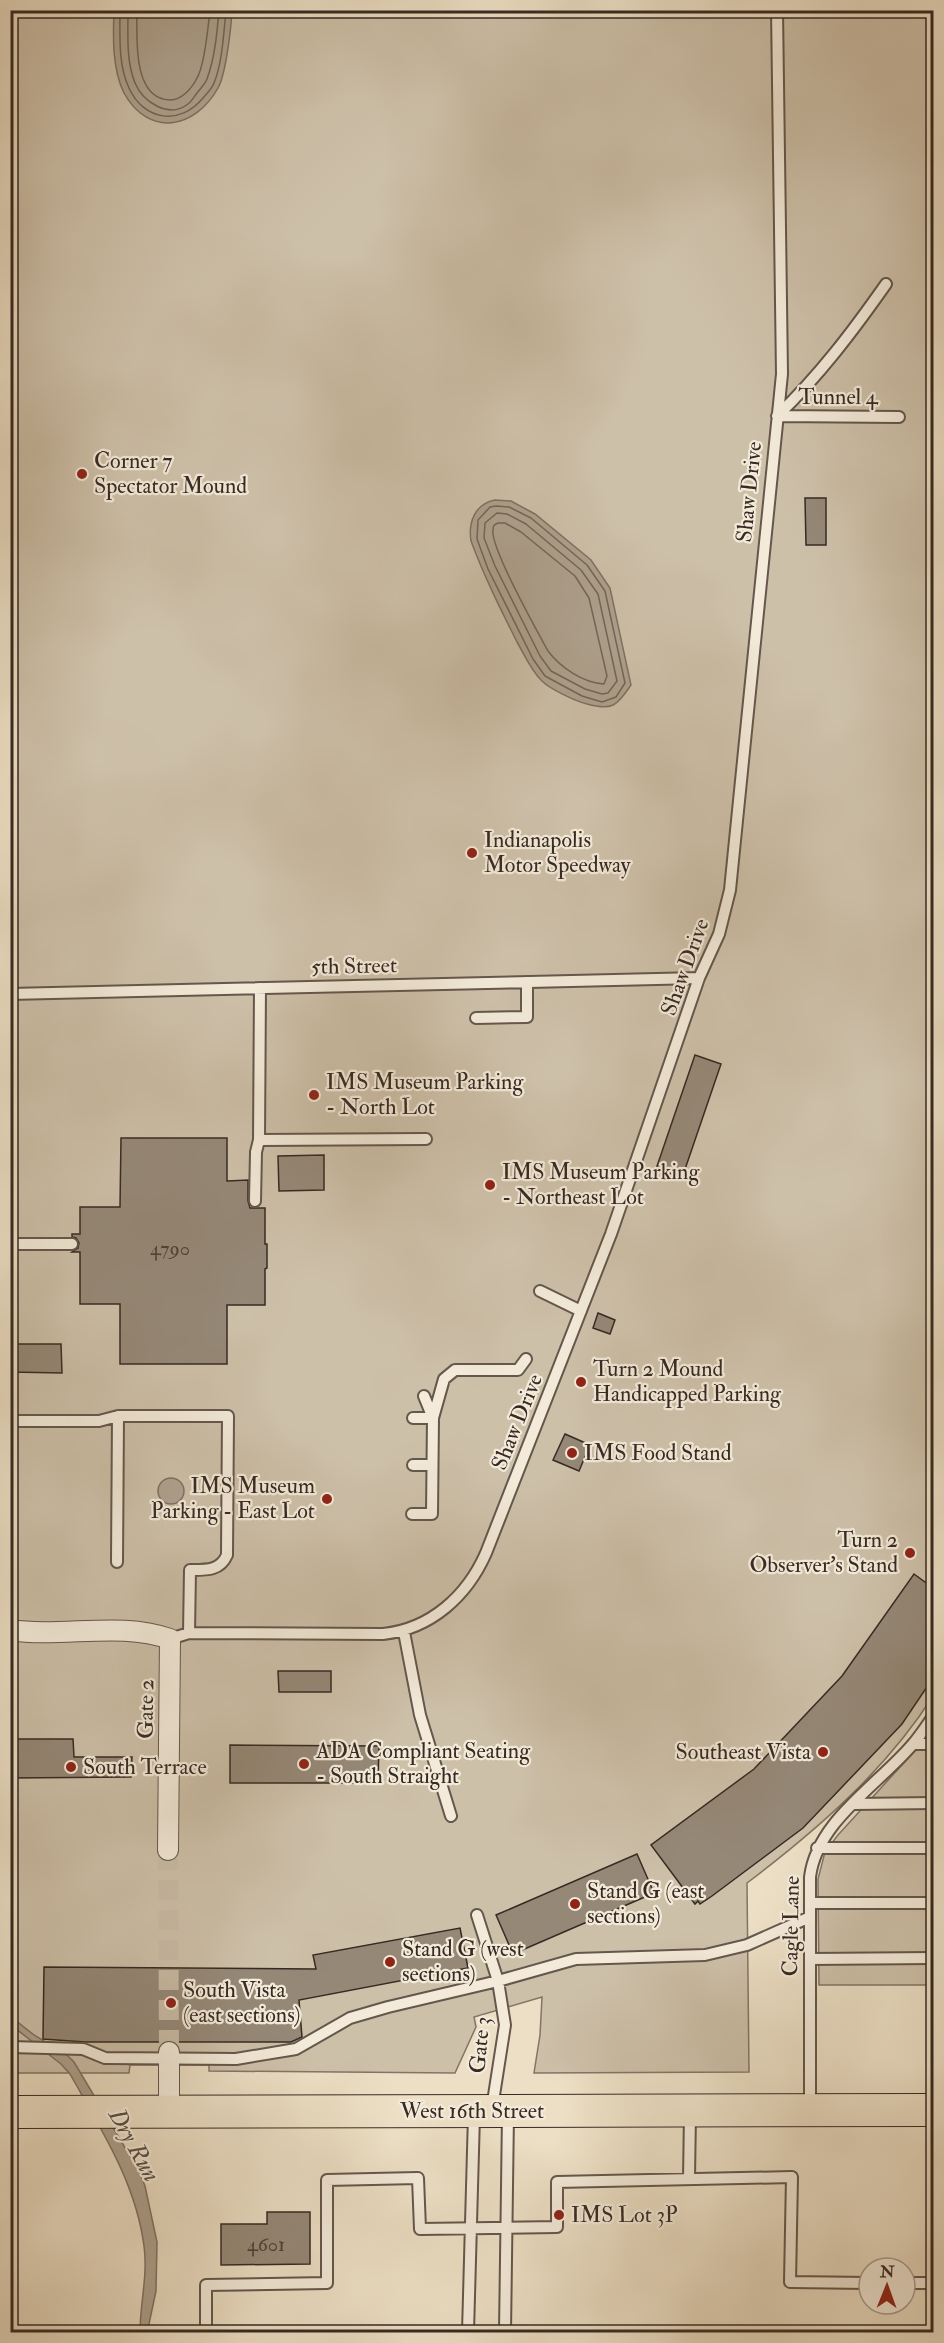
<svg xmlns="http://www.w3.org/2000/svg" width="944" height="2343" font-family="'IM FELL Double Pica',serif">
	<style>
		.green { fill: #cdc0a9; stroke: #827566; stroke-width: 1.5 }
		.water { fill: #aea18e; stroke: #7e7163; stroke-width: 1.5 }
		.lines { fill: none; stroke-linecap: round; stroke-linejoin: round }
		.shore { stroke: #726658; stroke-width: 1.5 }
		.building { fill: #958877; stroke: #362a23; stroke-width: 1.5 }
		.street-tunnel { stroke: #c8bba5; stroke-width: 20; stroke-dasharray: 20 10; stroke-linecap: butt }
		.lane-casing { stroke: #64574c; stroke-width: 14 }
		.street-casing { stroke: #64574c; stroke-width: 22 }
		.primary-casing { stroke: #362a23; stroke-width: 34 }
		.lane { stroke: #f3ead9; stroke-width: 10 }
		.street { stroke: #f3ead9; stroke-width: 20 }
		.primary { stroke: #ecdfc5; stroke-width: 32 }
		.poi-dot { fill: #8f2418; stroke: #f3ead9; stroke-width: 2 }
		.labels { text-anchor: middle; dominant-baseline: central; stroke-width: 4.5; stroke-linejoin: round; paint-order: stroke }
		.number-label { font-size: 20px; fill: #4e4238 }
		.street-label { font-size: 22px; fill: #362a23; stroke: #f3ead9 }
		.poi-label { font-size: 22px; fill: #362a23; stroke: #f3ead9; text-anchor: start }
		.water-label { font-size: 24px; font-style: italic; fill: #5a4e43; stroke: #f3ead9 }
	</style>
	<rect width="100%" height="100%" fill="#ecdfc5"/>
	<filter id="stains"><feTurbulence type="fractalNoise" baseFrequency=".00333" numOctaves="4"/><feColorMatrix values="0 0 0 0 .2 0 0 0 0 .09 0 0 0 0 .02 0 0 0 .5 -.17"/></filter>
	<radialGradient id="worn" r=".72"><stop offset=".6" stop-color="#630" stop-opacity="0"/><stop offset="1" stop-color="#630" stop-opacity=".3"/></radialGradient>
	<path class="green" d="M10,11H933V1696C886,1770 817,1830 747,1883L749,2072L534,2073L540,2035L542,1997L474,2017L476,2027L455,2073L209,2071V2065H130L129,2073H11Z
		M933,1731L934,1972L930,1973V1985H819L818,1879L825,1852L838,1835Z"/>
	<path class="water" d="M114,11H232C231,28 226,74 218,88C195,129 149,138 124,93C112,69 113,36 114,11Z
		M495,500L511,501L535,514L591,560L610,588L631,685C617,706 612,711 587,704C575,701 550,689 542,681C531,671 524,654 517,642C500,608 484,576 471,541C468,522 475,504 495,500Z
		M158 1491a13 13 0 1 1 26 0a13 13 0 1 1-26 0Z
		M10,2016L34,2035L67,2055L74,2062L139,2171L145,2186L157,2242L156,2291L149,2324L151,2332H140C140,2303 148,2276 144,2246C136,2183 101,2129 70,2074L61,2064L11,2025Z"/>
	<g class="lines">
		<path class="shore" d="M120,10C120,36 118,65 129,88C144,121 180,126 203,98C206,94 212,89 214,83C222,65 224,31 226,10
			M128,10C128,34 126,61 135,83C143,102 169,119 188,104C191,102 194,97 197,93C200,89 205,84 207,79C215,57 217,33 219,10
			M137,10C137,37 132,99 170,100C182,100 192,88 197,78C205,65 208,27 210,10
			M496,506L509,507L531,518L587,565L605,591L625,683L616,697L602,702L582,696L545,676L533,659L488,569L477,539L478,520L490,507Z
			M497,513L507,514L526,524L581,570L598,594L617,681L608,693L602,694L585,689L551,671L540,656L495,566L484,538L485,523Z
			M498,523H505L521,532L575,576L589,598L607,676L604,684C583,683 560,667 548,651C537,631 490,547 493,530C493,525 494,525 498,523Z"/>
	</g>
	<path class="building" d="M805,498H826V545H806Z
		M695,1055L721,1064L682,1178L656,1169Z
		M121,1138H227V1181L248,1180V1201L250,1208H265V1244H267V1268L265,1269V1305H227V1364H120V1304H80V1252H72L78,1248L79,1243L76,1238L72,1237V1234H80V1207H120Z
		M324,1155V1190L279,1191L278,1156Z
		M598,1313L615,1320L610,1334L593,1328Z
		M10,1344H61L62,1373L10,1372Z
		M565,1434L590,1445L579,1471L553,1460Z
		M914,1574L933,1588V1678L902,1724L803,1828L712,1896L700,1904L698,1901L695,1904L651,1845L754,1769L842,1676Z
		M278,1671H331V1692H279Z
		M16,1739H73L74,1757H132L131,1777L10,1778V1747H16Z
		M230,1745L379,1746L378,1783H230Z
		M637,1854L654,1893L513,1954L496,1915Z
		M460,1928L468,1968L299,2000L302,2037L291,2042H176L170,2040L162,2042H85L43,2039L44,1967L316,1969L313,1955Z
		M267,2212H310V2264L221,2265V2224H267Z"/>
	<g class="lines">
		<path class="street-tunnel" d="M168,1850L169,2052"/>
		<g class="lane-casing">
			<path id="lane" d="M777,416C819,376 853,331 886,284
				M777,416L899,417
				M10,994L699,978
				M476,1018L527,1017V982
				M259,1140L426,1139
				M255,1201L256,1152L259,1140L260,988
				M10,1244H72
				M540,1291L581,1311
				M413,1418H433L424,1396
				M10,1421H99L118,1416H228L227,1555C220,1571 206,1570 190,1570L189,1633
				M413,1465H432
				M412,1514H432L433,1418L444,1379L455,1370H518L526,1359
				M117,1562L118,1416
				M404,1632L420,1715L451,1816
				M170,1639L189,1633L383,1634C431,1629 467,1596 486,1553L611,1234L699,978L719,934L730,890L782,374L777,10
				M913,1744H934
				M854,1804L934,1803
				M817,1848H934
				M810,1903H934
				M477,1915L498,1981L505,2025L492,2108
				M810,1959L934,1958
				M10,2047L83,2049L105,2058L236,2059L296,2049L350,2018L388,2007L498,1981L576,1959L705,1955L747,1945L810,1917
				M810,2107V1877C817,1821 878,1785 912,1745C920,1736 927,1725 934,1715
				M689,2179L690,2113
				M905,2283H934
				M206,2332V2285L327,2283V2180L418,2178L420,2229L557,2227V2182L792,2177L790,2282L869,2283
				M468,2332L474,2115
				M505,2332L508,2114"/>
		</g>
		<g class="street-casing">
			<path id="street" d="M10,1630C63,1638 120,1621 170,1639L168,1850
				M169,2052V2112"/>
		</g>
		<g class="primary-casing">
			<path id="primary" d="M10,2112L934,2110"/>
		</g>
		<use href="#lane" class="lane"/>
		<use href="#street" class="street"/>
		<use href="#primary" class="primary"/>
	</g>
	<g class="poi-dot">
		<circle cx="82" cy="474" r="6"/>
		<circle cx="472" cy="853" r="6"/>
		<circle cx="314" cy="1095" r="6"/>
		<circle cx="490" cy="1185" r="6"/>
		<circle cx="581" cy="1382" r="6"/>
		<circle cx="572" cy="1453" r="6"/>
		<circle cx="327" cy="1499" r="6"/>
		<circle cx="910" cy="1553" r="6"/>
		<circle cx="823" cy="1752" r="6"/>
		<circle cx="304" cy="1764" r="6"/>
		<circle cx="71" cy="1767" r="6"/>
		<circle cx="575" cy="1904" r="6"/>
		<circle cx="390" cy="1962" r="6"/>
		<circle cx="171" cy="2003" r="6"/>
		<circle cx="559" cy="2215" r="6"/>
	</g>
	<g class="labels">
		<g class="number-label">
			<text x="170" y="1248">4790</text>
			<text x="266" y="2244">4601</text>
		</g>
		<g class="street-label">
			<text x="838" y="397">Tunnel 4</text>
			<text transform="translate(749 492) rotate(-84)">Shaw Drive</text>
			<text transform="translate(354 966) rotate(-1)">5th Street</text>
			<text transform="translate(685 967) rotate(-70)">Shaw Drive</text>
			<text transform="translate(517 1422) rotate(-68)">Shaw Drive</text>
			<text transform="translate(146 1709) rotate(-89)">Gate 2</text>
			<text transform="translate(791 1926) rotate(-89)">Cagle Lane</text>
			<text transform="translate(480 2045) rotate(-84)">Gate 3</text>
			<text x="472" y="2111">West 16th Street</text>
		</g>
		<g class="poi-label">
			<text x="94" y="461">Corner 7<tspan x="94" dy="25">Spectator Mound</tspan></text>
			<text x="484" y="840">Indianapolis<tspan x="484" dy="25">Motor Speedway</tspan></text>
			<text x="326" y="1082">IMS Museum Parking<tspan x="326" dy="25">- North Lot</tspan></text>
			<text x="502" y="1172">IMS Museum Parking<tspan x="502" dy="25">- Northeast Lot</tspan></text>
			<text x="593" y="1369">Turn 2 Mound<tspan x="593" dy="25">Handicapped Parking</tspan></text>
			<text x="584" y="1453">IMS Food Stand</text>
			<text x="315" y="1486" text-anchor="end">IMS Museum<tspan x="315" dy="25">Parking - East Lot</tspan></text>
			<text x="898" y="1540" text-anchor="end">Turn 2<tspan x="898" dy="25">Observer's Stand</tspan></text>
			<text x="316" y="1751">ADA Compliant Seating<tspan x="316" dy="25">- South Straight</tspan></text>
			<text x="811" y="1752" text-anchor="end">Southeast Vista</text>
			<text x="83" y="1767">South Terrace</text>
			<text x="587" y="1891">Stand G (east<tspan x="587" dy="25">sections)</tspan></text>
			<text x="402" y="1949">Stand G (west<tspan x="402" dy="25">sections)</tspan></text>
			<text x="183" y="1990">South Vista<tspan x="183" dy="25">(east sections)</tspan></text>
			<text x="571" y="2215">IMS Lot 3P</text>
		</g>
		<g class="water-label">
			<text transform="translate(134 2145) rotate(61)">Dry Run</text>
		</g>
	</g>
	<rect width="944" height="2343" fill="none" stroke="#ecdfc5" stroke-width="36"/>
	<rect x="12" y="12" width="920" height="2319" fill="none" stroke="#362a23" stroke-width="3"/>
	<rect x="18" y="18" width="908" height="2307" fill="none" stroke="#362a23" stroke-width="1.5"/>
	<g transform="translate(887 2286) rotate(1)"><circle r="28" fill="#f3ead9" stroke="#a79d90" stroke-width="1.5"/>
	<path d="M0-4.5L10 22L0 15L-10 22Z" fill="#8f2418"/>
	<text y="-9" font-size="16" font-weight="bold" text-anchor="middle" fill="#362a23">N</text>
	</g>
	<rect width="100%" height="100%" filter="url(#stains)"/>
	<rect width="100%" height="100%" fill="url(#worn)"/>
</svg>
